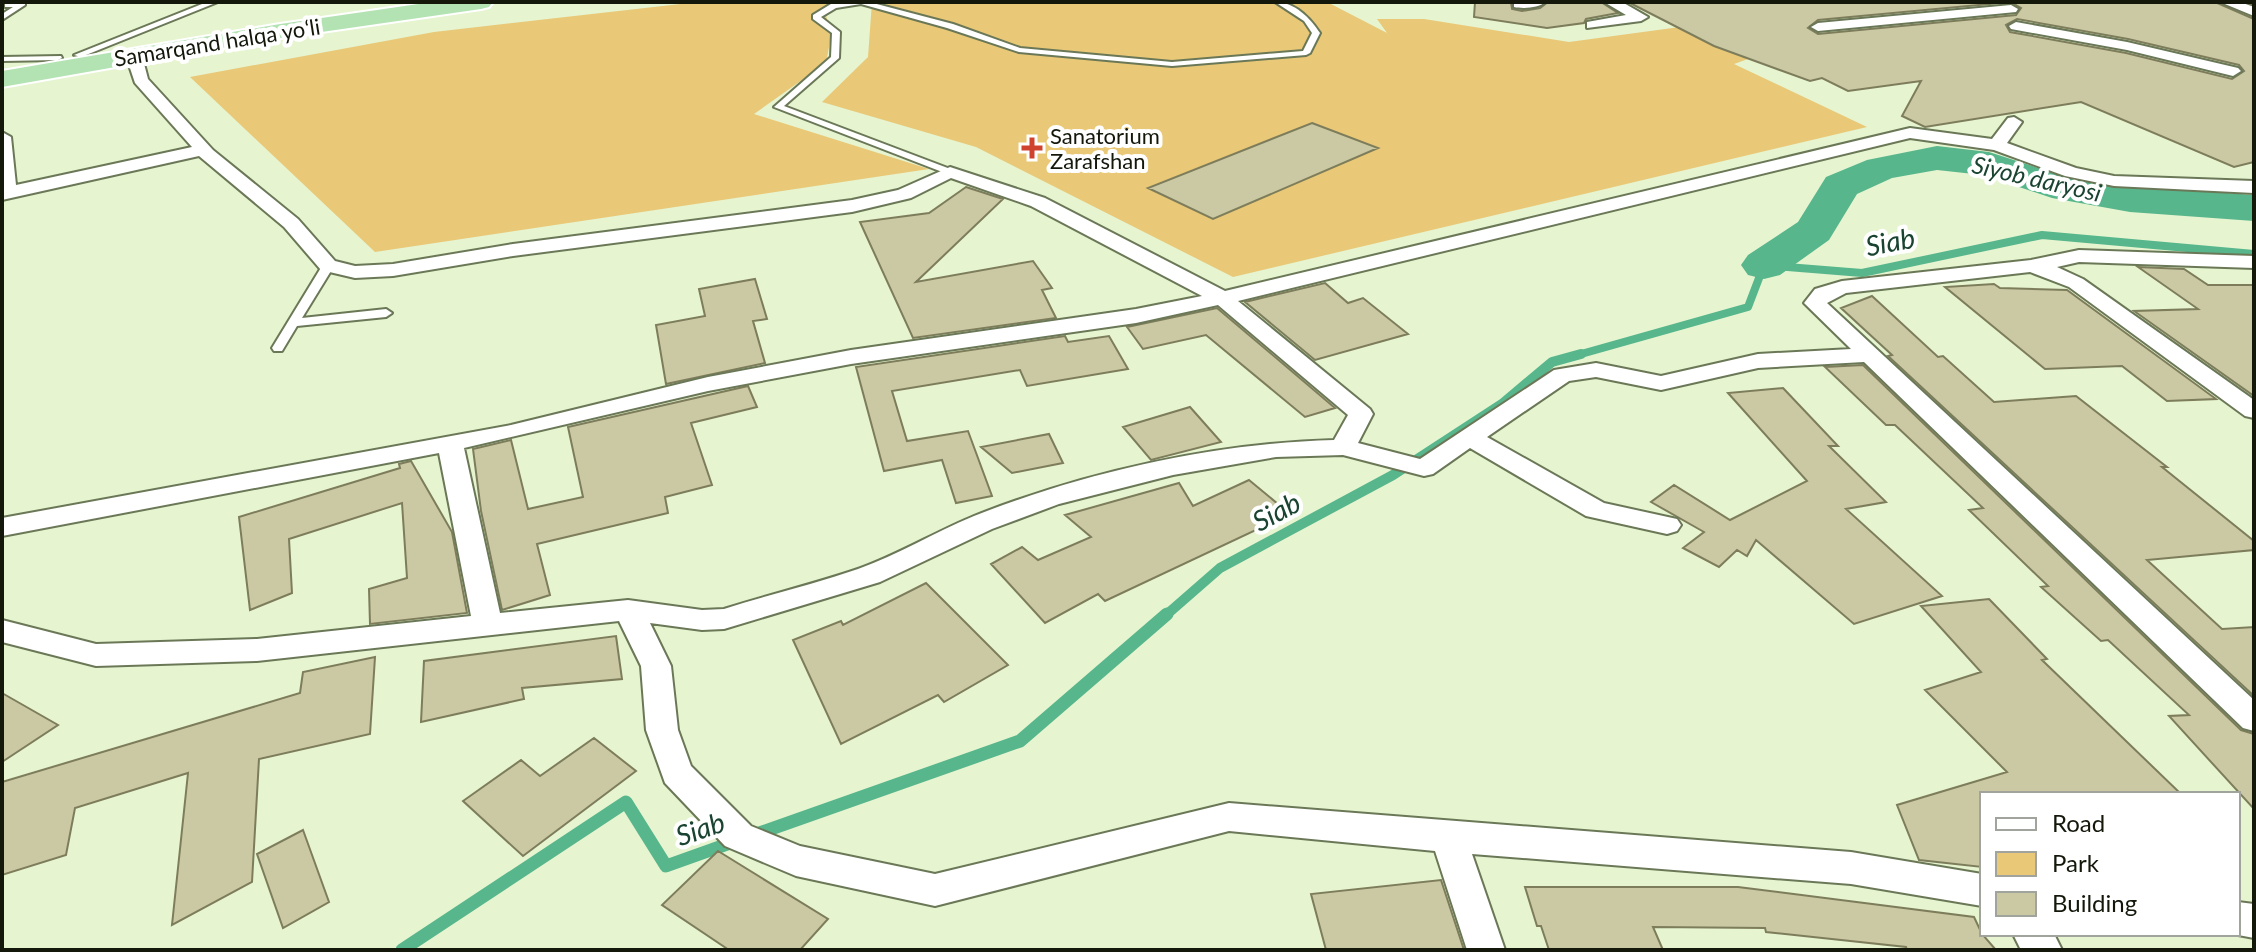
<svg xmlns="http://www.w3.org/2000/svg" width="2256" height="952" font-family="Lato,sans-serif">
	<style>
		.green { fill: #e9c877 }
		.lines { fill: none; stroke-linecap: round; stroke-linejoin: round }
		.stream-far2 { stroke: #57b68c; stroke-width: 8 }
		.stream-far1 { stroke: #57b68c; stroke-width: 10 }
		.stream { stroke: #57b68c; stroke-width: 13 }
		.river { fill: #57b68c; fill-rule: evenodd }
		.building { fill: #cac9a4; stroke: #7e7d5b; stroke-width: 2; fill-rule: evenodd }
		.service-casing { stroke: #6b7857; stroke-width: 4 }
		.minor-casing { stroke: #6b7857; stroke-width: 4 }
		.trunk-casing { stroke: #fff; stroke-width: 4 }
		.service { fill: #fff; fill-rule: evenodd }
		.minor { fill: #fff; fill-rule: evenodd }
		.trunk { fill: #b4e3b3; fill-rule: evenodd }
		.poi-dot { fill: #cf432e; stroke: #fff; stroke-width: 3 }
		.labels { text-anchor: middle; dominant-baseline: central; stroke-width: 8; stroke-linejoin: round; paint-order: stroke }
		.far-street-label { font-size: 22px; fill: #13180b; stroke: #fff }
		.far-poi-label { font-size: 22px; fill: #13180b; stroke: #fff; text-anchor: start }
		.far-water-label { font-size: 24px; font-style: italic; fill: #1a4431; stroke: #fff }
		.water-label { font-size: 28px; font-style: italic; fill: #1a4431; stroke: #fff }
	</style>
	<rect width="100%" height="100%" fill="#e6f4d0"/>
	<path class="green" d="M698,2H851L825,11L831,36L826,63L754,114L929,169L375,252L190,77L434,32Z
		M872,2H1327L1387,33L1377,19H1424L1569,42L1739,19L1759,55L1734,64L1867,127L1233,277L976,147L822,102L868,57Z"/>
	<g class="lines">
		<path class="stream-far2" d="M1574,356L1748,307L1764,265L1862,273L2042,235L2254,254"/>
		<path class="stream-far1" d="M1165,616L1220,568L1393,475L1502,404L1552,362L1581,354"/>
		<path class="stream" d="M751,836L1020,741L1167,614
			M402,950L626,802L666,866L736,841"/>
		<path class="river" d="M1937,146L1989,152L2060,175L2130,186L2254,195V221L2130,212L2052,198L1983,175L1937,170L1892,178L1857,194L1829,240L1780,275L1764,279L1748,275L1741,265L1748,255L1798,222L1826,177L1867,160Z"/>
	</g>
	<path class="building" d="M1475,2H1511L1512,9L1522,11L1540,8L1548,2H1601L1618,13L1586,19L1584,23L1547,28L1474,17Z
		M1628,2H2215L2254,19V162L2234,167L2081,102L1925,127L1902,116L1921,81L1848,91L1822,78L1810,81L1714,46ZM2011,2L2021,8L2016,15L1818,34L1808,28L1818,20ZM2017,19L2128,39L2239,65L2244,71L2232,79L2126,53L2010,32L2006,25Z
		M1312,123L1378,148L1213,219L1148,188Z
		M966,187L1003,199L916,282L1033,261L1052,288L1042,290L1056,318L913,338L860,222L929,213Z
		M2138,267L2184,269L2208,285H2254V396L2134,311L2198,309Z
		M755,279L767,319L753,321L765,363L666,384L656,325L705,316L699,289Z
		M1325,283L1348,303L1363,298L1408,334L1315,360L1245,302Z
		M1994,284L2000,288L2067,290L2216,399L2167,401L2122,366L2045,369L1945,287Z
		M1872,296L1938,357L1943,356L1994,402L2076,396L2167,467H2162L2254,541V550L2147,560L2222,629L2254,627V696L1888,356L1892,355L1841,308Z
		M1217,308L1288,368L1335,408L1305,417L1206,335L1143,349L1127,327Z
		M1065,336L1068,342L1109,336L1128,369L1027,386L1020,370L892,391L907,441L968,431L992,496L956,503L942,460L884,471L856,367Z
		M1863,365L2241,730L2254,734V809L2169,716L2189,715L2108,640L2101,641L2041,587L2048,586L1969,510L1983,508L1895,425H1886L1825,367Z
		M748,386L757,407L691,423L712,485L665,497L668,513L537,544L550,595L502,610L481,511L473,449L511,440L528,509L583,497L568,427Z
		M1783,388L1838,446H1829L1886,502L1846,509L1942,596L1854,624L1756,540L1747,556L1737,550L1719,567L1683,548L1704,532L1651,502L1674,485L1730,520L1807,481L1728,393Z
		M1190,407L1221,442L1151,460L1123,427Z
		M1049,434L1063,463L1012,473L981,447Z
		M411,461L452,532L467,613L370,624L369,589L407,578L402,503L289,539L292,593L250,610L239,517L400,468L399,464Z
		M1249,480L1290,514L1105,601L1098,594L1045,623L991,564L1022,547L1038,560L1091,537L1065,515L1179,483L1193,506Z
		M926,583L1008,665L944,702L938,695L841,744L793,640L841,621L843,625Z
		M1989,599L2047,659L2042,660L2181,794H1982V867L1919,860L1897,805L2007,772L1925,690L1981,672L1921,606Z
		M616,636L622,679L522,688L524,699L421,722L424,661Z
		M375,657L370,734L259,759L252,882L172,925L188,773L75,808L66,855L2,875V782L300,693L303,672Z
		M2,693L58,725L2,762Z
		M594,738L636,771L523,856L463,801L521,760L540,776Z
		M303,830L329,902L283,928L257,854Z
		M718,851L828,919L800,950H729L662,905Z
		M1441,880L1464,950H1326L1311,894Z
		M1525,887H1738L1974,917L1982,934L1996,950H1907L1906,947L1766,932L1765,928L1653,927L1663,950H1549L1541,926H1537Z"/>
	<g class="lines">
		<g class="service-casing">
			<path id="service" d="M25,2V5L2,20V14L13,7H5V3Z
				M207,2H218L81,57L74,55Z
				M846,2H869L953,24L1020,48L1172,62L1303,51L1312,33L1304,21L1275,2C1295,2 1310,18 1320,33L1310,53L1306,55L1172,66L1019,52L947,28L861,4L836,8L821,17L840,32L839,58L784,106L953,170V174L950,175L774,107L831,57L832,33L813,19V15L831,4Z
				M61,56L62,58L58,60L2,61V57Z
				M328,263L334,266L302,318L386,309L392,313L386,317L297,326L282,351H274L272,348L322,266Z"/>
		</g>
		<g class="minor-casing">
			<path id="minor" d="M1514,2H1545C1539,8 1523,9 1514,7Z
				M1604,2H1622L1648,17L1641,21L1587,28V22L1626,15Z
				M2220,2H2240L2254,7V16Z
				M2011,5L2018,9L2016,12L1818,31L1811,27L1818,23Z
				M2016,22L2127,42L2238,68L2241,71L2233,76L2127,50L2011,29L2009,26Z
				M134,51L142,56L148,79L213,150L298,219L335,261L355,266L393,264L513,244L852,200L898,190L950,167L1045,198L1225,291L1910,128L1992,139L2008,118L2014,117L2022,122L2007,143L2076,168L2114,176L2254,181V193L2114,186L2065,176L1994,150L1910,138L1238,301L1370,409L1373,414L1358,443L1420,459L1554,370L1596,363L1661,376L1758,354L1851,349L1804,303L1815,289L1842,281L2031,260L2079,250L2254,256V268L2079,262L2057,267L2083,279L2254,400V418L2245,416L2069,287L2030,272L1846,293L1827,303L2254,700V731L2243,728L1864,362L1758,368L1661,390L1596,377L1569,381L1487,437L1604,503L1677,519L1681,525L1677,531L1667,534L1586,516L1470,448L1433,474L1424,476L1343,455L1276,457L1173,475L1059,504L992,529L880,582L724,629L702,630L650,623L671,666L678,730L691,766L751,826L800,846L935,874L1229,803L1851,852L1982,874V906L1851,884L1472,854L1505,950H1467L1435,851L1229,831L935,906L796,876L725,846L665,783L646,730L641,666L619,621L257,661L96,666L2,642V620L96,644L257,639L471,616L439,453L2,536V518L511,425L708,377L851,350L1136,309L1202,296L1031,206L951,178L911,198L852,212L513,256L393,276L355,278L321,270L284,227L199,156L2,200V132L11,137L16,185L192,147L135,83L126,56ZM1218,305L1348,415L1334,440C1215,443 1085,472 974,516C935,532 898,555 858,569C814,584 768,595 724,609L702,610L628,600L500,613L464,448L708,391L851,364L1136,323Z
				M2238,902L2254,904V938L2233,934H2238Z
				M2013,934H2054L2062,950H2021Z"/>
		</g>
		<g class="trunk-casing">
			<path id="trunk" d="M432,2H493L489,7L481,9L280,38L2,87V71L280,24Z"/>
		</g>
		<use href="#service" class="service"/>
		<use href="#minor" class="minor"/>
		<use href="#trunk" class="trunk"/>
	</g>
	<path class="poi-dot" d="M1028 136h8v8h8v8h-8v8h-8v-8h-8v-8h8z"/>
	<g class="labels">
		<g class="far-street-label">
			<text transform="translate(217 42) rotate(-9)">Samarqand halqa yoʻli</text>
		</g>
		<g class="far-poi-label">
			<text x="1050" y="135">Sanatorium<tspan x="1050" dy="25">Zarafshan</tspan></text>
		</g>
		<g class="far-water-label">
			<text transform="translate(2037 178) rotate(13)">Siyob daryosi</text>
		</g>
		<g class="water-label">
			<text transform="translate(1890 241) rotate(-11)">Siab</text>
			<text transform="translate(1276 511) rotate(-28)">Siab</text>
			<text transform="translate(700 828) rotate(-19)">Siab</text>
		</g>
	</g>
	<rect width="2256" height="952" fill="none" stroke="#13180b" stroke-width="8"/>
	<rect x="1980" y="792" width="260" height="144" fill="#ffffff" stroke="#a1a39d" stroke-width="2"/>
	<rect x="1996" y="818" width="40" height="12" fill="#ffffff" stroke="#a1a39d" stroke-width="2"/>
	<text x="2052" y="832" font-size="24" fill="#13180b">Road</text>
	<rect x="1996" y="852" width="40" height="24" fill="#e9c877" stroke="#a1a39d" stroke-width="2"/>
	<text x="2052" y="872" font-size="24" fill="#13180b">Park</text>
	<rect x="1996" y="892" width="40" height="24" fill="#cac9a4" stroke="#a1a39d" stroke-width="2"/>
	<text x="2052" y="912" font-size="24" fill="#13180b">Building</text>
</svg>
